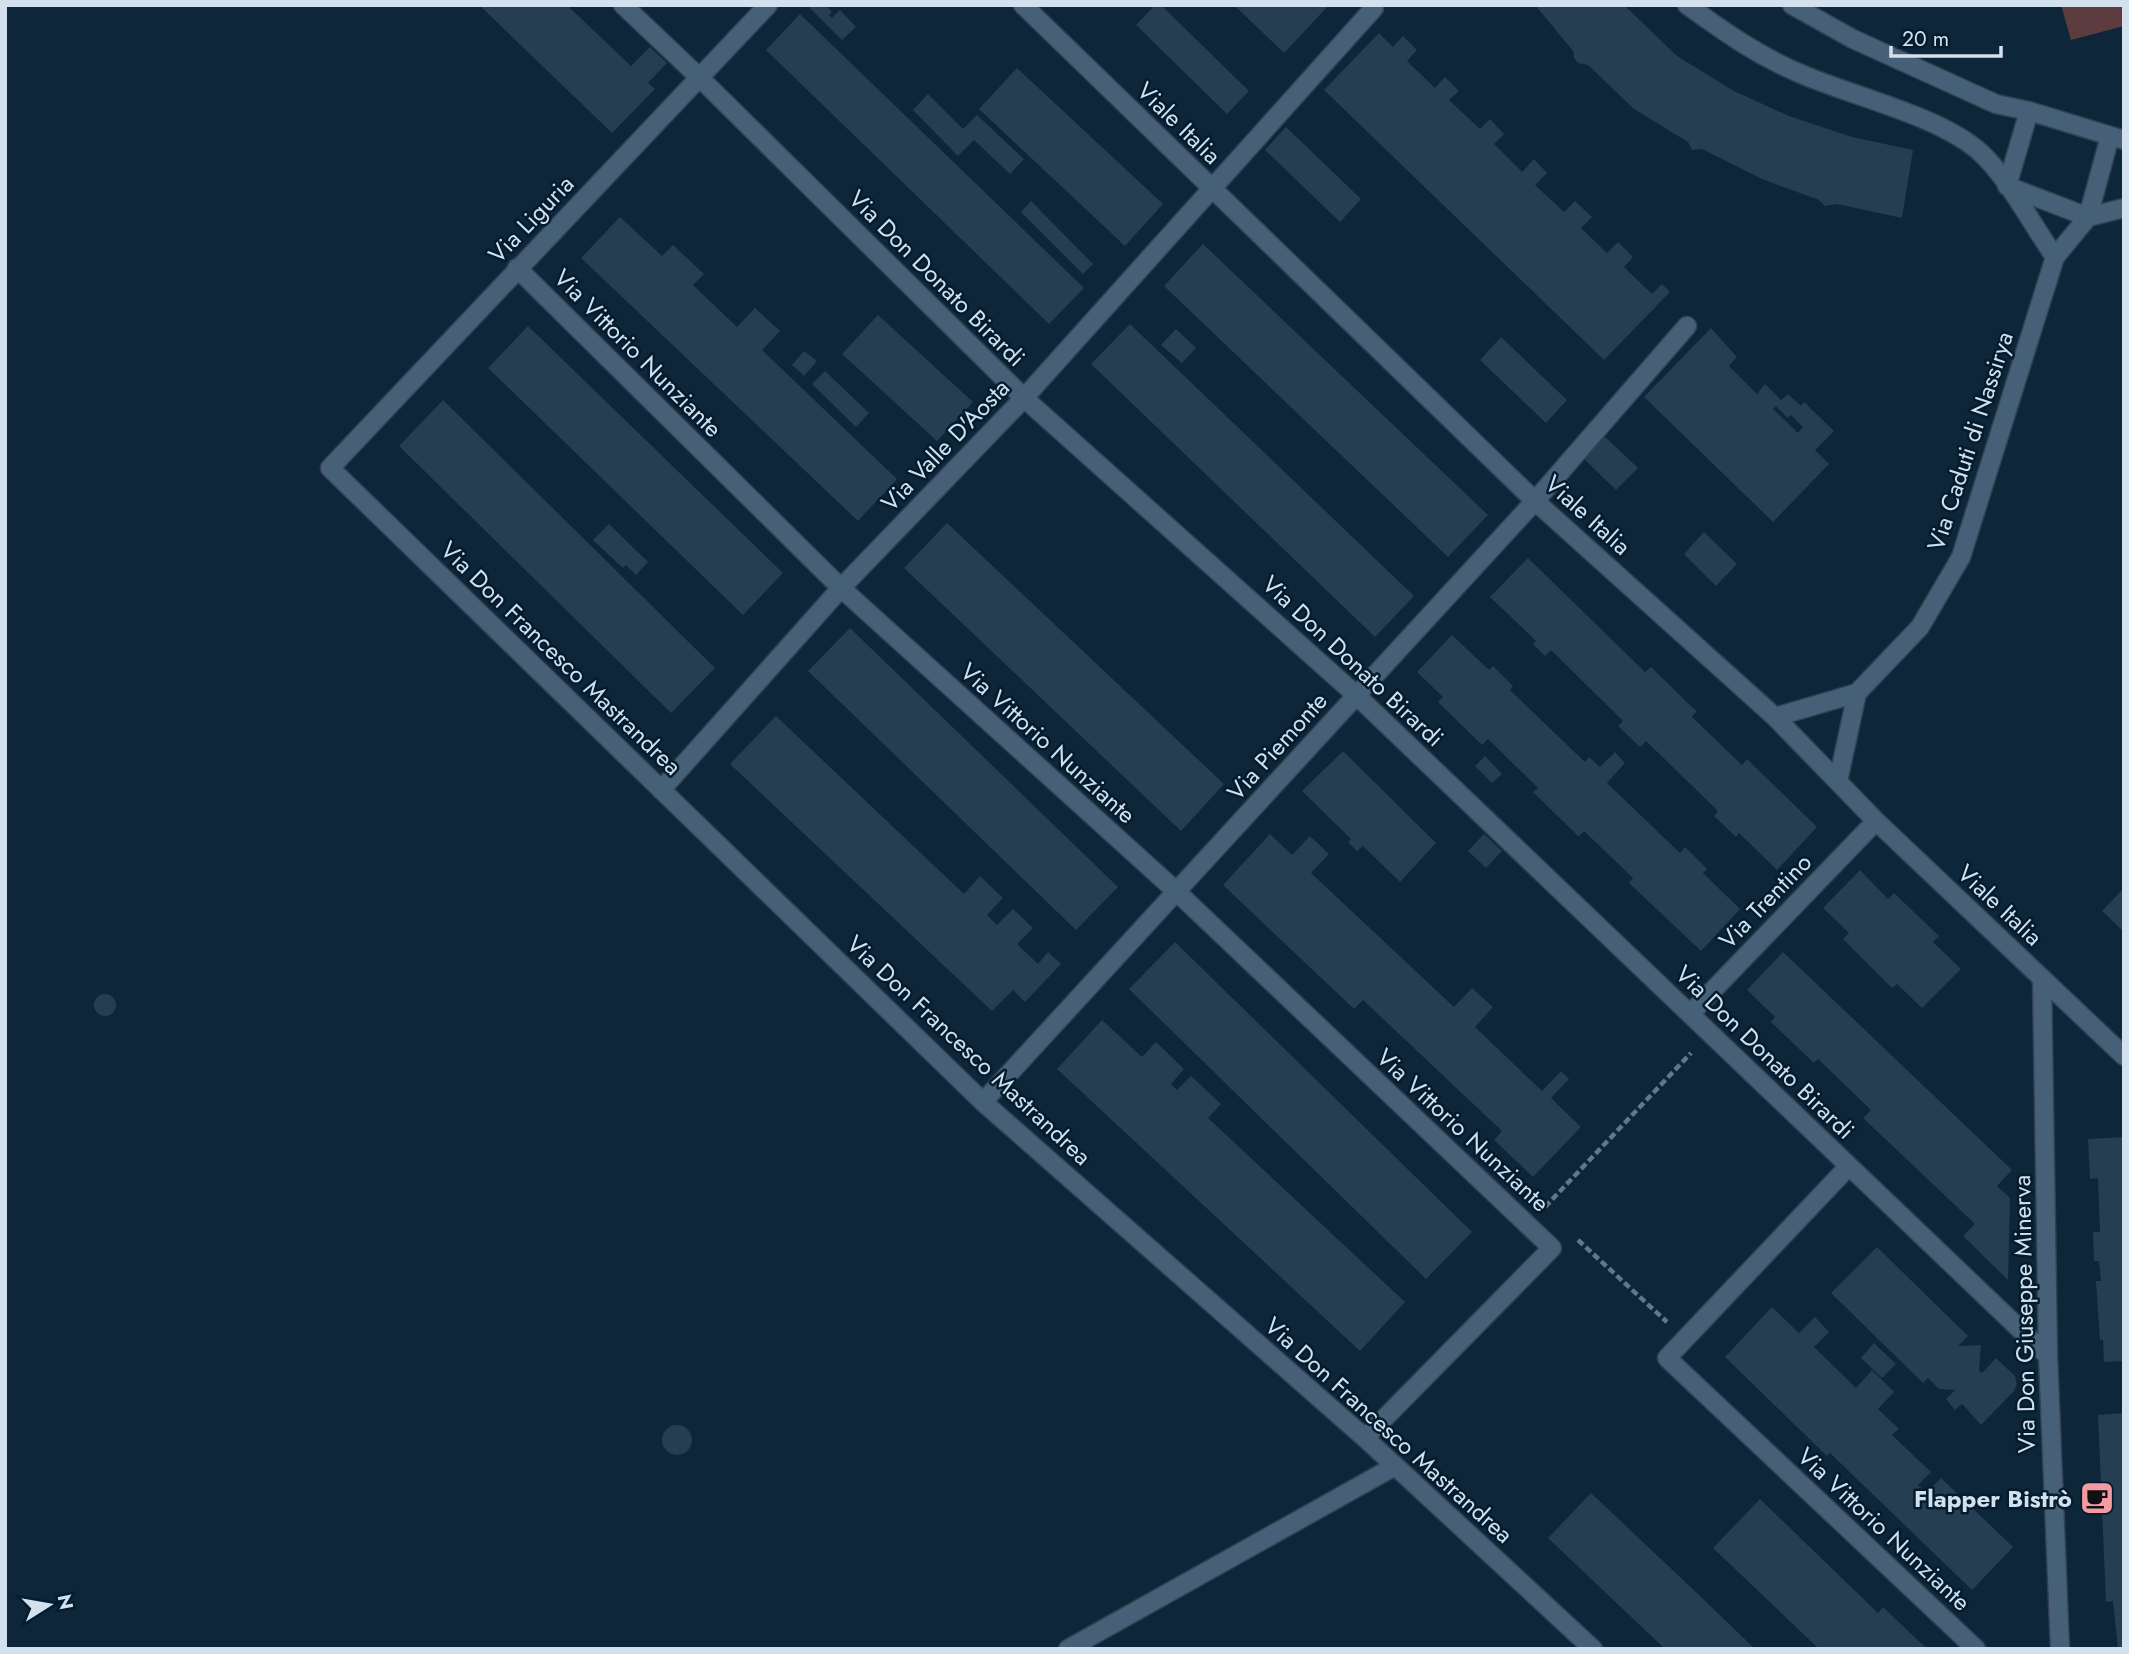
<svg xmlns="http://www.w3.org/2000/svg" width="2129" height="1654" font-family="Jost,sans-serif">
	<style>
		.green { fill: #5d3c3f }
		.building { fill: #253e52; fill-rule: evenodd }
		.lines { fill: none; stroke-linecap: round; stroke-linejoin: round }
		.minor-casing { stroke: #324151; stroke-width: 21 }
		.path { stroke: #637787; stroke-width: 4.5; stroke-dasharray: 7 3.5; stroke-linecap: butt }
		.minor { stroke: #466177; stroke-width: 18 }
		.labels { text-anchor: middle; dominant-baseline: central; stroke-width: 5; stroke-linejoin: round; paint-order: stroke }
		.street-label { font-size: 24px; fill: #d2e1ed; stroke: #041c2f }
		.poi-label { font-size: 24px; font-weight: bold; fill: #d2e1ed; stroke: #041c2f; text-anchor: end }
	</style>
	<rect width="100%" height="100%" fill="#0d2639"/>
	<path class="green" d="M2061,5H2124V26L2071,40Z"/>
	<path class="building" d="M479,5H567L631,66L650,47L667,63L648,83L655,89L612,133Z
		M807,5H825L832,12L829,15L832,18L840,10L856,27L842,40Z
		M1155,5H1161L1249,91L1227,114L1136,25Z
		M1234,5H1329L1284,53Z
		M1535,5H1624L1677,56L1734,91L1789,116L1852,137L1913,150L1902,218L1837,204L1825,206L1819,200L1762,179L1702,149L1692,150L1688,142L1634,109L1588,65L1578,63L1574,58L1573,51Z
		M800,14L1084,288L1049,324L766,50Z
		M1379,33L1393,47L1403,36L1417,50L1407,61L1435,88L1445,77L1459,91L1449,100L1480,129L1490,119L1504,134L1494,144L1522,172L1534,159L1547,173L1535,185L1564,212L1575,201L1592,217L1581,228L1607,253L1618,242L1633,257L1624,267L1652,294L1662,284L1670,292L1604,360L1324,90Z
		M1017,68L1163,204L1125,246L979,109Z
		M928,94L963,129L977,115L1024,159L1010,174L974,140L958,156L913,110Z
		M1286,127L1361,199L1340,222L1265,150Z
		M1031,201L1093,264L1083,274L1021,212Z
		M620,217L662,256L673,245L704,274L693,285L737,327L755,308L780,331L762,350L897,479L858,521L581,258Z
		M1203,244L1488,515L1448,557L1164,286Z
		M878,315L973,402L937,441L842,354Z
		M1130,324L1414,596L1375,637L1091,364Z
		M528,326L783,573L743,615L488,368Z
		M1711,328L1737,357L1729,366L1757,394L1765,384L1781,400L1788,394L1801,406L1804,402L1834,431L1815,450L1829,464L1773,522L1644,397ZM1776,406L1788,418L1791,415L1803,427L1798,433L1773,409Z
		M1176,329L1196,348L1182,363L1161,345Z
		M1501,337L1567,400L1546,423L1480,360Z
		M804,351L817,361L804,376L792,365Z
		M825,371L869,413L856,427L812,384Z
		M443,400L715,668L671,713L399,446Z
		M1603,435L1638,468L1616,490L1582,457Z
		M947,523L1224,784L1181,831L904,568Z
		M609,524L648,562L636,575L626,565L623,568L593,540Z
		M1704,532L1737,564L1716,586L1684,554Z
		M1528,558L1645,672L1651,667L1694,709L1697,711L1692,717L1742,765L1747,759L1817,827L1777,870L1739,833L1736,837L1714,816L1718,811L1646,741L1640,747L1618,726L1623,721L1551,650L1545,656L1533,644L1536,641L1534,639L1490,597Z
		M850,628L1118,887L1076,930L808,671Z
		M1452,635L1489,670L1493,666L1513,686L1510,690L1585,762L1589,757L1600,767L1615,752L1625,763L1607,783L1680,853L1685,847L1707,869L1703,873L1740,909L1701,951L1629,883L1633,878L1584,831L1579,836L1577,835L1533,792L1538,788L1488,739L1482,745L1438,702L1443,697L1417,672Z
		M776,716L964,894L980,876L1003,898L987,915L997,925L1013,909L1033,928L1017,944L1038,964L1048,952L1061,964L1025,1002L1013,990L992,1011L730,764Z
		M1343,751L1436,843L1400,882L1363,846L1357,851L1348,842L1351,839L1302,791Z
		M1485,756L1502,774L1492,783L1475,766Z
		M1270,834L1292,855L1310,836L1329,854L1311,873L1454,1007L1472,988L1493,1007L1475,1027L1542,1091L1561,1071L1569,1079L1551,1098L1581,1127L1533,1177L1494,1140L1502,1131L1363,1000L1354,1009L1223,885Z
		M1484,834L1502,851L1486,868L1468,851Z
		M1860,870L1888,899L1894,893L1939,936L1933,942L1961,969L1922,1008L1897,984L1892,988L1843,939L1849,933L1823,908Z
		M2124,888V932L2102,911Z
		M1175,942L1472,1232L1426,1279L1129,989Z
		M1783,952L2012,1170L1997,1186L2010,1198L2008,1280L1963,1236L1975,1224L1863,1118L1871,1110L1818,1059L1814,1063L1771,1022L1775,1017L1747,990Z
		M94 1005a11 11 0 1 1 22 0a11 11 0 1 1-22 0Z
		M1102,1020L1142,1057L1156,1042L1184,1069L1171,1084L1177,1090L1191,1076L1221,1104L1208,1118L1405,1302L1360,1351L1057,1069Z
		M2124,1137V1361L2104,1362L2103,1340H2100L2096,1281H2101L2099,1261H2094L2093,1232H2100L2098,1178L2090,1179L2088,1139Z
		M1877,1247L1968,1336L1958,1346L1981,1345L1979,1371L1982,1373L1996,1358L2015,1376L2017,1384L2014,1391L1981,1425L1962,1404L1955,1410L1946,1399L1955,1390L1939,1389L1928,1378L1923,1383L1831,1293Z
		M1772,1307L1799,1333L1815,1317L1829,1332L1814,1347L1856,1388L1872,1370L1894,1392L1878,1409L1899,1429L1892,1435L1931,1472L1918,1485L1927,1492L1941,1478L2013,1547L1972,1590L1830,1453L1827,1456L1725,1357Z
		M1874,1343L1896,1364L1882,1378L1861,1358Z
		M2124,1413V1649H2118L2113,1601L2106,1602L2098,1415Z
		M662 1440a15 15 0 1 1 30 0a15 15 0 1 1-30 0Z
		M1591,1493L1699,1595L1755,1649H1665L1548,1538Z
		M1760,1499L1878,1613L1883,1607L1927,1649H1819L1713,1548Z"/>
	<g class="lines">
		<g class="minor-casing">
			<path id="minor" d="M623,5L700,78L1024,398L1356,695L2048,1356
				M768,5L330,468L983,1102L1365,1438L1593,1649
				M1023,5L1535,501L1775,717L1876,821L2124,1056
				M1687,5C1726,33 1761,58 1806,76C1856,97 1942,117 1981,153C2008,178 2033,226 2055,257
				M1792,5L1853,39L1996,104L2029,111L2124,140
				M2007,186L2088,217
				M2007,186L2029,111
				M2088,217L2124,208
				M517,268L841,588L1177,892L1552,1248L1365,1438
				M1857,693L1920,627L1961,557L2055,257L2088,217L2110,136
				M1775,717L1857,693
				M1838,781L1857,693
				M661,790L841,588L1024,398L1374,8
				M2042,978L2048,1356L2060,1649
				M1690,1014L1876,821
				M983,1102L1535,501L1687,326
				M1848,1167L1667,1358L1976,1649
				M1068,1649L1395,1466"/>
		</g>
		<path class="path" d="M1545,1207L1691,1053
			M1578,1240L1667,1322"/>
		<use href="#minor" class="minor"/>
	</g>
	<defs>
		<g id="cafe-square" transform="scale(1.75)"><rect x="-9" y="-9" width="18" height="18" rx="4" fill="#f49aa3" stroke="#041c2f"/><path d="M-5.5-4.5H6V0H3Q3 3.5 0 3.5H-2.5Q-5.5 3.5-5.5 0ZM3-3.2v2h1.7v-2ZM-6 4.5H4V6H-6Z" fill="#111"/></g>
	</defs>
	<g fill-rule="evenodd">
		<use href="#cafe-square" x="2097" y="1498"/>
	</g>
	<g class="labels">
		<g class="street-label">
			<text transform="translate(1179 123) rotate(44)">Viale Italia</text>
			<text transform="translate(531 219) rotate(-46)">Via Liguria</text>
			<text transform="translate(937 278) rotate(45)">Via Don Donato Birardi</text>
			<text transform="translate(638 353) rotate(45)">Via Vittorio Nunziante</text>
			<text transform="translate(1970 441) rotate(-72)">Via Caduti di Nassirya</text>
			<text transform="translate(945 445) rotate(-46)">Via Valle D'Aosta</text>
			<text transform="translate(1588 515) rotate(42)">Viale Italia</text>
			<text transform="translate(561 658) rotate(44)">Via Don Francesco Mastrandrea</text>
			<text transform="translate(1353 661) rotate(43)">Via Don Donato Birardi</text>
			<text transform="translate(1048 743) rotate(42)">Via Vittorio Nunziante</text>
			<text transform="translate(1277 746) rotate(-48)">Via Piemonte</text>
			<text transform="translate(1765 901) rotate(-46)">Via Trentino</text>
			<text transform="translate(2000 905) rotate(43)">Viale Italia</text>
			<text transform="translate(969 1050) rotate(43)">Via Don Francesco Mastrandrea</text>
			<text transform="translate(1765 1052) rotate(44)">Via Don Donato Birardi</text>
			<text transform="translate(1463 1130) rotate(43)">Via Vittorio Nunziante</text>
			<text transform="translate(2024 1314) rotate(-91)">Via Don Giuseppe Minerva</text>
			<text transform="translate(1389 1430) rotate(42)">Via Don Francesco Mastrandrea</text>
			<text transform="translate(1884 1529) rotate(43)">Via Vittorio Nunziante</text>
		</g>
		<g class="poi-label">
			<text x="2072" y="1498">Flapper Bistrò</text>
		</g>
	</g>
	<rect width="2129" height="1654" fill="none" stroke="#d2e1ed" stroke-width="14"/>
	<g transform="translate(49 1605) rotate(79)" stroke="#041c2f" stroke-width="5" paint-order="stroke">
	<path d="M0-5L12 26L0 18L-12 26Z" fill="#d2e1ed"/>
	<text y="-10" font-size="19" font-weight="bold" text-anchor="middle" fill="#d2e1ed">N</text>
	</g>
	<path d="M1891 46v10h110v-10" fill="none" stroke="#d2e1ed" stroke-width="3.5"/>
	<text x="1902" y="46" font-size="21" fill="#d2e1ed" stroke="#041c2f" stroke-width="5" paint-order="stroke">20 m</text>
</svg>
